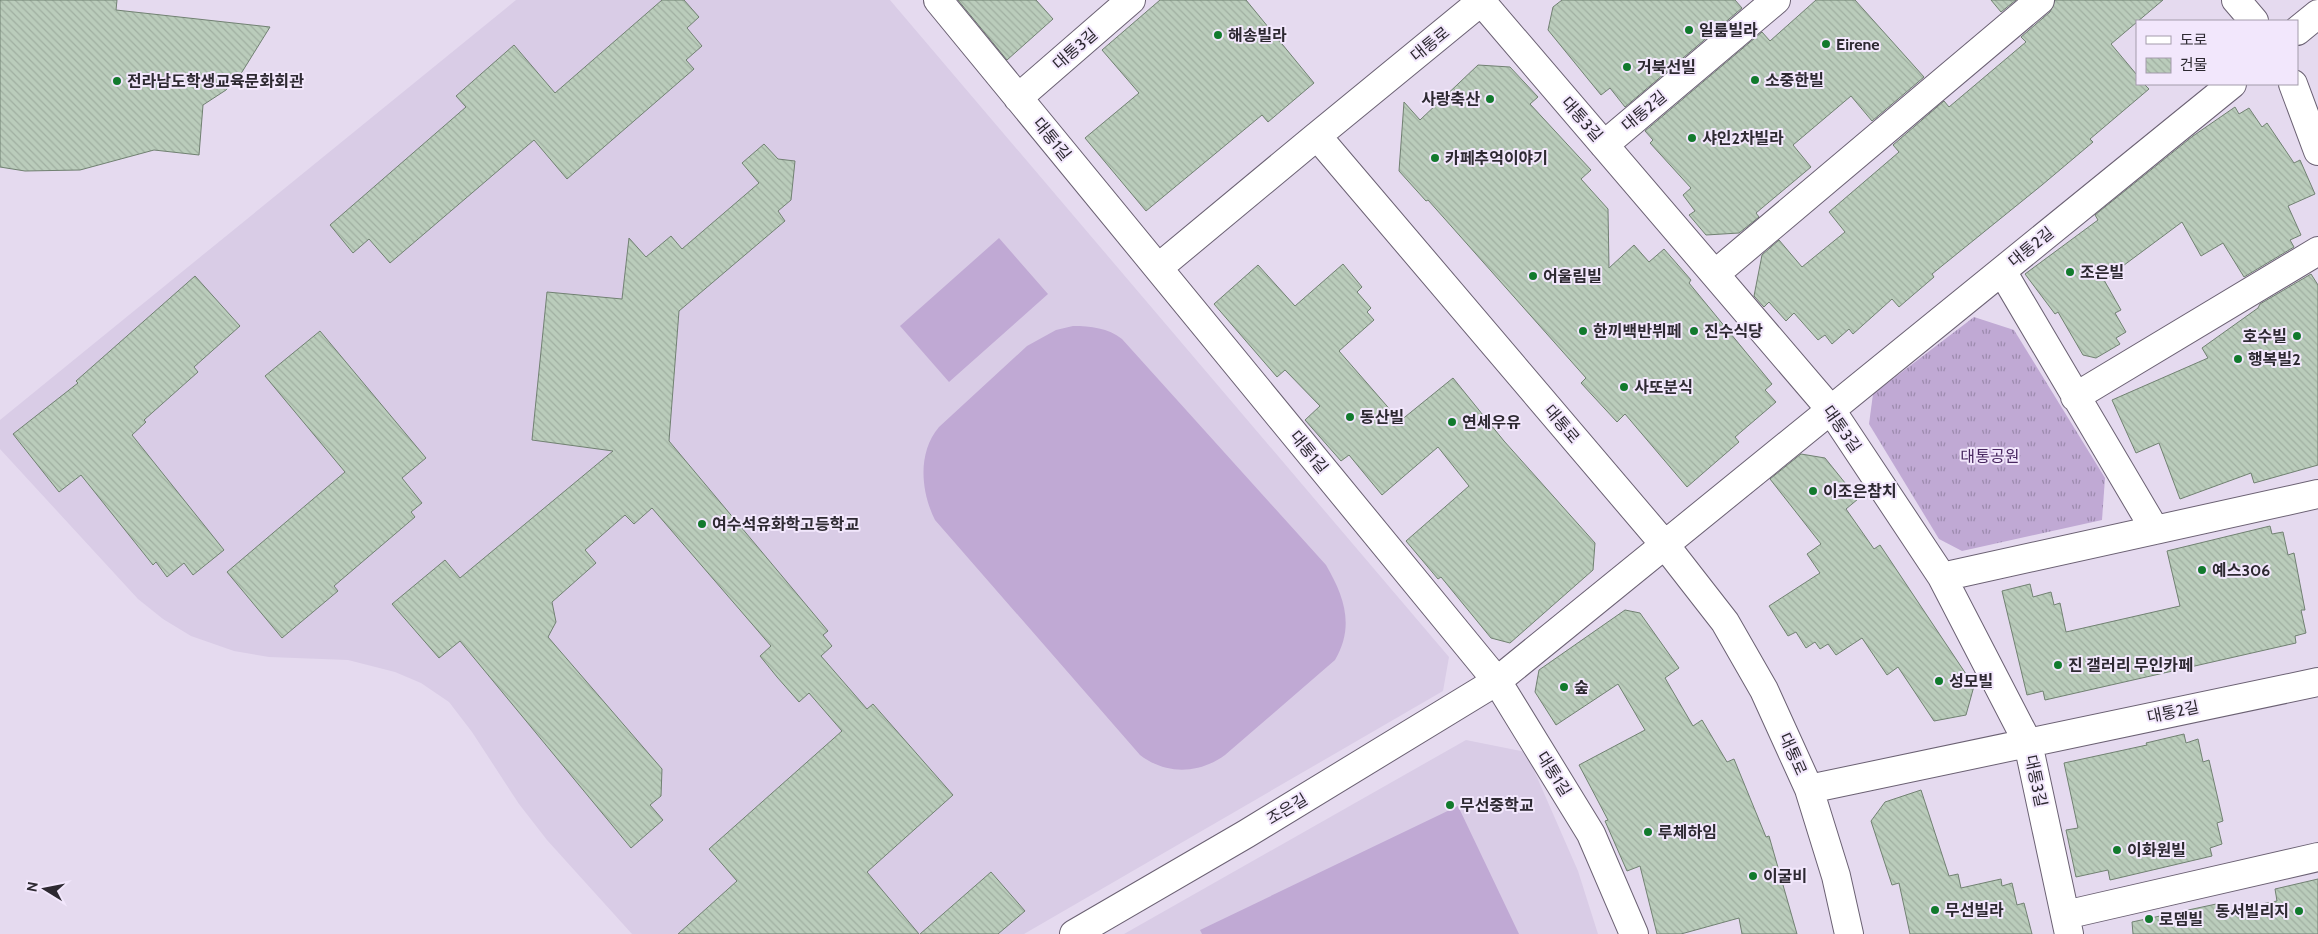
<svg xmlns="http://www.w3.org/2000/svg" width="2318" height="934" font-family="Cabin,'Noto Sans KR',sans-serif">
	<style>
		.built { fill: #d9cce6 }
		.grass { fill: url(#grass-tufts) }
		.garden { fill: #c0a9d4 }
		.building { fill: url(#building-back-hatch); stroke: #718172 }
		.lines { fill: none; stroke-linecap: round; stroke-linejoin: round }
		.street-casing { stroke: #6b6173; stroke-width: 30 }
		.street { stroke: #fff; stroke-width: 28 }
		.poi-dot { fill: #127a2d; stroke: #f2e7fc; stroke-width: 2 }
		.labels { text-anchor: middle; dominant-baseline: central; stroke-width: 4; stroke-linejoin: round; paint-order: stroke }
		.poi-label { font-size: 16px; font-weight: bold; fill: #2d2931; stroke: #f2e7fc; text-anchor: start }
		.street-label { font-size: 16px; fill: #2d2931; stroke: #f2e7fc }
		.park-label { font-size: 16px; fill: #482760; stroke: #f2e7fc }
	</style>
	<defs>
		<pattern id="grass-tufts" width="24" height="20" patternUnits="userSpaceOnUse" patternTransform="scale(1.25)"><rect width="24" height="20" fill="#c0a9d4"/><path d="M3 7l-1-3M5 7V3M7 7l1-3M15 17l-1-3M17 17v-4M19 17l1-3" fill="none" stroke="#9c8aad"/></pattern>
		<pattern id="building-back-hatch" width="6" height="6" patternUnits="userSpaceOnUse" patternTransform="scale(1.25)"><rect width="6" height="6" fill="#baccbb"/><path d="M-1 5l2 2M0 0l6 6M5-1l2 2" fill="none" stroke="#a0afa1"/></pattern>
	</defs>
	<rect width="100%" height="100%" fill="#e5daef"/>
	<path class="built" d="M516,0H890L1449,657L1443,691L1024,934H632L547,840L519,804L472,732L449,702L421,683L395,672L348,660L269,657L234,651L191,636L163,619L138,599L0,449V420Z
		M1466,740L1526,752L1578,871L1598,934H1124Z"/>
	<path class="grass" d="M1974,317L2014,330L2105,478L2102,520L1962,551L1939,539L1869,424L1873,394Z"/>
	<path class="garden" d="M999,238L1048,294L949,382L900,326Z
		M1073,326C1091,326 1108,328 1122,339L1326,565C1344,596 1355,626 1335,660L1225,755C1199,774 1166,775 1140,755L935,520C921,492 917,453 939,427L1027,346L1056,330Z
		M1458,806L1519,934H1202L1200,930Z"/>
	<path class="building" d="M0,0H117L116,10L270,27L242,72L226,90L203,105L199,155L154,150L80,170L25,171L0,167Z
		M662,0H684L699,17L687,28L702,46L686,60L694,69L567,179L534,140L390,263L369,239L353,253L330,225L466,107L456,96L514,45L555,93Z
		M958,0H1036L1053,19L1007,60Z
		M1160,0H1246L1314,83L1268,122L1262,115L1146,211L1085,138L1139,93L1102,50Z
		M1562,0H1735L1742,8L1625,107L1610,88L1601,95L1548,30L1553,7Z
		M1816,0H1855L1924,77L1872,121L1851,96L1793,145L1811,167L1756,213L1759,217L1739,233L1706,235L1689,215L1695,211L1683,195L1691,188L1650,143L1653,140L1645,131L1762,32L1770,41Z
		M1991,0H2016L2001,12Z
		M2055,0H2163L2111,44L2137,75V84H2144L2149,89L2090,139L2093,142L2042,185L1932,274L1934,277L1899,307L1892,299L1853,334L1849,329L1832,344L1825,335L1818,340L1794,313L1786,321L1769,302L1764,307L1754,296L1762,255L1779,240L1802,267L1845,232L1829,212L1899,152L1893,145L1944,101L1949,107L2026,42L2021,37L2050,12Z
		M1478,65L1510,67L1538,97L1530,104L1591,170L1581,179L1608,209L1609,268L1634,245L1649,262L1664,249L1691,280L1689,283L1772,384L1765,390L1776,402L1735,437L1739,442L1687,487L1625,414L1617,422L1581,383L1586,378L1428,200L1426,201L1399,171L1404,102L1420,120Z
		M2235,107L2239,114L2249,108L2262,127L2267,123L2294,163L2300,160L2315,194L2288,206L2301,235L2290,240L2294,247L2244,277L2223,243L2201,256L2182,222L2104,280L2121,310L2115,313L2126,332L2116,338L2120,344L2096,358L2083,355L2058,312L2055,314L2025,274L2098,220L2095,215L2193,136Z
		M764,144L778,159L795,161L791,200L778,211L785,221L679,311L669,441L828,631L823,635L832,646L821,656L867,709L873,704L953,795L867,872L919,934H678L737,881L709,849L842,731L809,693L799,702L777,677L760,656L771,646L652,508L634,524L625,515L585,550L596,563L552,602L556,622L548,637L662,769L661,796L650,805L663,820L631,848L460,641L439,658L392,604L445,560L460,578L613,451L532,440L547,292L622,299L629,238L646,257L671,236L682,249L759,183L742,163Z
		M1343,264L1362,287L1357,292L1371,308L1367,312L1374,320L1339,351L1400,421L1453,378L1504,441L1595,543L1593,570L1510,643L1491,638L1441,577L1438,579L1406,541L1469,486L1438,447L1382,495L1349,455L1341,461L1305,420L1320,406L1285,370L1277,377L1214,304L1258,265L1295,306Z
		M2311,274L2318,285V465L2254,483L2251,473L2180,499L2159,443L2136,453L2112,400L2208,358L2202,348L2258,308L2260,304Z
		M195,276L240,326L194,367L198,372L144,420L146,422L132,435L224,550L193,575L184,563L167,577L156,562L153,565L81,475L59,492L13,434L78,383L76,381Z
		M320,331L426,458L402,478L422,503L411,512L415,517L334,586L338,591L282,638L227,572L345,472L265,376Z
		M1801,454L1825,458L1858,499L1846,509L1874,549L1880,545L1974,686L1966,715L1934,721L1898,667L1887,675L1862,638L1836,655L1828,644L1820,649L1815,642L1806,648L1796,632L1788,636L1769,606L1820,573L1807,554L1821,544L1770,479Z
		M2270,526L2272,534L2283,532L2288,555L2294,553L2305,610H2301L2306,633L2295,636L2296,643L2045,700L2043,691L2027,695L2002,591L2030,584L2033,597L2051,592L2054,605L2060,603L2066,632L2180,606L2167,551Z
		M1625,610L1640,613L1679,668L1665,678L1693,726L1702,720L1727,762L1734,759L1766,837L1769,836L1797,934H1742L1739,918L1681,934H1657L1640,866L1627,871L1605,821L1608,820L1579,765L1645,730L1618,684L1556,725L1535,692L1539,670Z
		M2184,734L2186,743L2198,739L2203,762L2209,760L2223,821L2217,823L2222,844L2210,848L2212,856L2110,880L2108,870L2076,877L2066,830L2078,828L2064,763L2147,745L2146,743Z
		M1921,790L1949,876L1958,874L1961,888L2001,879L2002,886L2012,883L2017,905L2024,903L2032,934H1910L1899,883L1892,885L1871,821L1885,802Z
		M991,872L1025,911L998,934H920Z
		M2318,879V934H2133L2132,922L2221,903L2223,912L2277,901L2275,889Z"/>
	<g class="lines">
		<g class="street-casing">
			<path id="street" d="M938,0L1497,681L1591,834L1634,934
				M1480,0L1831,410L1942,577L2028,743L2069,934
				M1483,0L1317,136L1665,545L1725,622L1764,690L1809,789L1836,876L1849,934
				M2236,0L2254,21
				M2297,31L2318,14
				M2293,84L2318,151
				M1018,98L1131,0
				M1604,145L1776,0
				M1158,268L1317,136
				M2002,271L2155,530
				M1715,274L2040,0
				M2075,397L2318,251
				M1942,577L2318,494
				M1809,789L2318,682
				M2065,915L2318,857
				M1074,934L1246,834L1497,681L2232,84"/>
		</g>
		<use href="#street" class="street"/>
	</g>
	<g class="poi-dot">
		<circle cx="1689" cy="30" r="5"/>
		<circle cx="1218" cy="35" r="5"/>
		<circle cx="1826" cy="44" r="5"/>
		<circle cx="1627" cy="67" r="5"/>
		<circle cx="1755" cy="80" r="5"/>
		<circle cx="117" cy="81" r="5"/>
		<circle cx="1490" cy="99" r="5"/>
		<circle cx="1692" cy="138" r="5"/>
		<circle cx="1435" cy="158" r="5"/>
		<circle cx="2070" cy="272" r="5"/>
		<circle cx="1533" cy="276" r="5"/>
		<circle cx="1583" cy="331" r="5"/>
		<circle cx="1694" cy="331" r="5"/>
		<circle cx="2297" cy="336" r="5"/>
		<circle cx="2238" cy="359" r="5"/>
		<circle cx="1624" cy="387" r="5"/>
		<circle cx="1350" cy="417" r="5"/>
		<circle cx="1452" cy="422" r="5"/>
		<circle cx="1813" cy="491" r="5"/>
		<circle cx="702" cy="524" r="5"/>
		<circle cx="2202" cy="570" r="5"/>
		<circle cx="2058" cy="665" r="5"/>
		<circle cx="1939" cy="681" r="5"/>
		<circle cx="1564" cy="687" r="5"/>
		<circle cx="1450" cy="805" r="5"/>
		<circle cx="1648" cy="832" r="5"/>
		<circle cx="2117" cy="850" r="5"/>
		<circle cx="1753" cy="876" r="5"/>
		<circle cx="1935" cy="910" r="5"/>
		<circle cx="2299" cy="911" r="5"/>
		<circle cx="2149" cy="919" r="5"/>
	</g>
	<g class="labels">
		<g class="poi-label">
			<text x="1699" y="30">일룸빌라</text>
			<text x="1228" y="35">해송빌라</text>
			<text x="1836" y="44">Eirene</text>
			<text x="1637" y="67">거북선빌</text>
			<text x="1765" y="80">소중한빌</text>
			<text x="127" y="81">전라남도학생교육문화회관</text>
			<text x="1480" y="99" text-anchor="end">사랑축산</text>
			<text x="1702" y="138">샤인2차빌라</text>
			<text x="1445" y="158">카페추억이야기</text>
			<text x="2080" y="272">조은빌</text>
			<text x="1543" y="276">어울림빌</text>
			<text x="1593" y="331">한끼백반뷔페</text>
			<text x="1704" y="331">진수식당</text>
			<text x="2287" y="336" text-anchor="end">호수빌</text>
			<text x="2248" y="359">행복빌2</text>
			<text x="1634" y="387">사또분식</text>
			<text x="1360" y="417">동산빌</text>
			<text x="1462" y="422">연세우유</text>
			<text x="1823" y="491">이조은참치</text>
			<text x="712" y="524">여수석유화학고등학교</text>
			<text x="2212" y="570">예스306</text>
			<text x="2068" y="665">진 갤러리 무인카페</text>
			<text x="1949" y="681">성모빌</text>
			<text x="1574" y="687">숲</text>
			<text x="1460" y="805">무선중학교</text>
			<text x="1658" y="832">루체하임</text>
			<text x="2127" y="850">이화원빌</text>
			<text x="1763" y="876">이굴비</text>
			<text x="1945" y="910">무선빌라</text>
			<text x="2289" y="911" text-anchor="end">동서빌리지</text>
			<text x="2159" y="919">로뎀빌</text>
		</g>
		<g class="street-label">
			<text transform="translate(1430 44) rotate(-39)">대통로</text>
			<text transform="translate(1075 49) rotate(-41)">대통3길</text>
			<text transform="translate(1644 111) rotate(-40)">대통2길</text>
			<text transform="translate(1582 119) rotate(49)">대통3길</text>
			<text transform="translate(1052 139) rotate(51)">대통1길</text>
			<text transform="translate(2031 247) rotate(-39)">대통2길</text>
			<text transform="translate(1562 424) rotate(50)">대통로</text>
			<text transform="translate(1842 429) rotate(55)">대통3길</text>
			<text transform="translate(1309 452) rotate(51)">대통1길</text>
			<text transform="translate(2173 712) rotate(-12)">대통2길</text>
			<text transform="translate(1793 754) rotate(66)">대통로</text>
			<text transform="translate(1554 774) rotate(58)">대통1길</text>
			<text transform="translate(2036 781) rotate(78)">대통3길</text>
			<text transform="translate(1287 809) rotate(-31)">조은길</text>
		</g>
		<g class="park-label">
			<text x="1990" y="456">대통공원</text>
		</g>
	</g>
	<rect x="2136" y="20" width="162" height="65" fill="#f2e7fc" stroke="#a39bab"/>
	<rect x="2146" y="36" width="25" height="8" fill="#ffffff" stroke="#a39bab"/>
	<text x="2180" y="45" font-size="15" fill="#2d2931">도로</text>
	<rect x="2146" y="58" width="25" height="15" fill="url(#building-back-hatch)" stroke="#a39bab"/>
	<text x="2180" y="70" font-size="15" fill="#2d2931">건물</text>
	<g transform="translate(45 889) rotate(280)" stroke="#f2e7fc" stroke-width="4" paint-order="stroke">
	<path d="M0-4L9 19L0 12L-9 19Z" fill="#2d2931"/>
	<text y="-8" font-size="14" font-weight="bold" text-anchor="middle" fill="#2d2931">N</text>
	</g>
</svg>
